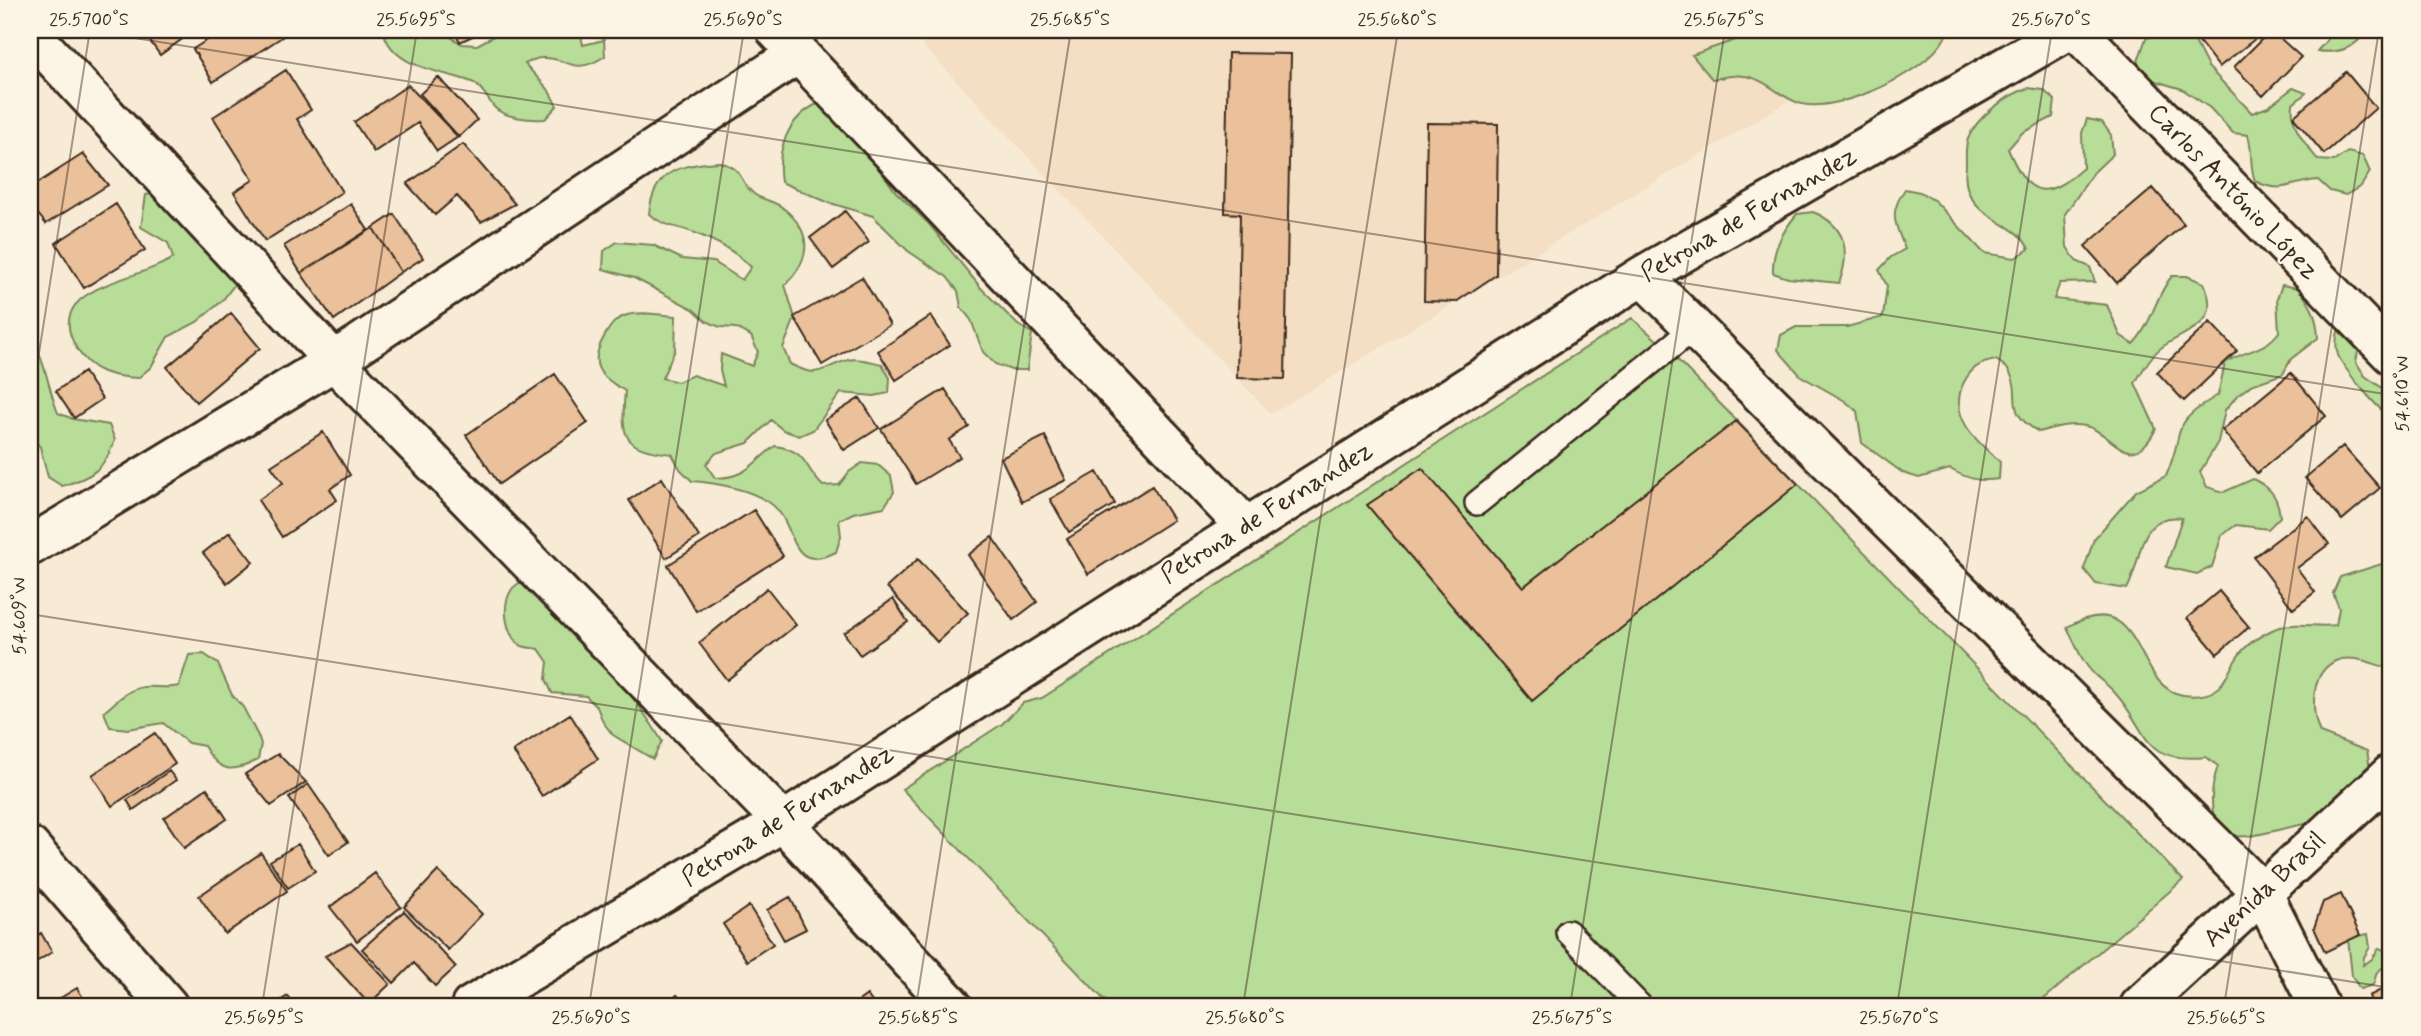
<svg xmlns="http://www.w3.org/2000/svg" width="2421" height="1036" font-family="Mynerve,sans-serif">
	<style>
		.built { fill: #f4dec4 }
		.green { fill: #b8dd98; stroke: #7a845b; stroke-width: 2 }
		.building { fill: #eac19a; stroke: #3b2a1e; stroke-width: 2 }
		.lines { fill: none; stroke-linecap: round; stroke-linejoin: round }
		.lane-casing { stroke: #3b2a1e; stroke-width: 28 }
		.street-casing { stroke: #3b2a1e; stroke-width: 44 }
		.secondary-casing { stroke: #3b2a1e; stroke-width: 44 }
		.lane { stroke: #fcf5e5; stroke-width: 23 }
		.street { stroke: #fcf5e5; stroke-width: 38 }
		.secondary { stroke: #fcf5e5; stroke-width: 38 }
		.ticks { fill: none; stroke: #3b2a1e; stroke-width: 2; stroke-opacity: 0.45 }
		.labels { text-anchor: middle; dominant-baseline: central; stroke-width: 5; stroke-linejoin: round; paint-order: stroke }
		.street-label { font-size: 26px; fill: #3b2a1e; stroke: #fcf5e5 }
		.neatline { fill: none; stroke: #3b2a1e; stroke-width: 2.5 }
		.ticks-label { font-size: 18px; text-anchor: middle; fill: #3b2a1e }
	</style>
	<rect width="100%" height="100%" fill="#f8ebd6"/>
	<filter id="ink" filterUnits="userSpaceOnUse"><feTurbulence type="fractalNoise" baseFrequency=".0143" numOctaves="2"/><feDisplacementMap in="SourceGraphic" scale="14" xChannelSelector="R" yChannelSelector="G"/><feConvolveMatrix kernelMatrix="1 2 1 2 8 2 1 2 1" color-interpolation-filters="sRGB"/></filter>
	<g filter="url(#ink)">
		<path class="built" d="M908,30H1906L1271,414Z"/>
		<path class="green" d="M383,30H439L462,44L477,45L505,30H580L583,45L604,40L605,56C572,78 569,56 541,58C536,58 529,62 525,64L548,89L557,106L545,119C531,120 504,118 494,107C487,99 482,86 472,82C441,70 392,69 383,30Z
			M1764,30H1948C1938,69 1840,113 1802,104C1782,99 1765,78 1744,76C1734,74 1722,78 1712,79L1692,55Z
			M2327,30H2366C2357,49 2336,54 2317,51L2327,40Z
			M2161,34L2192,36L2208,67L2252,113L2268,107L2293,88L2306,93L2293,104C2290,127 2304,142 2318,160L2334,161L2348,152L2363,156L2370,172L2361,186L2346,195L2330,191L2318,180C2291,182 2282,195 2255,181C2249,165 2253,151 2248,135L2233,133L2210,108L2182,89L2149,79L2136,67L2146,38Z
			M2028,88L2043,90L2055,100L2053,117L2022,133L2008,149C2028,195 2043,203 2083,168L2082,133L2087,119L2102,122L2111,135L2113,154L2094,172L2065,214L2067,247L2076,261L2090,267L2095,282L2060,283L2054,299L2107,305L2120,335L2133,344C2152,325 2155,296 2172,276H2187L2204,283C2222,324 2191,328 2165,345C2151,354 2143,370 2135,383L2156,429C2131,476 2115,436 2089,427C2073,422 2055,427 2039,432C2001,411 2024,396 2009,371C2007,367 2000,363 1996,360C1979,363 1971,368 1963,384C1948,418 1978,442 2000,462L1999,479C1979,482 1968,479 1950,469L1919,478L1903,473L1862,443L1857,411L1845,401L1801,376L1778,350L1781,335L1796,327H1847L1883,317L1887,286L1879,270L1891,257L1905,249C1895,223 1888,214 1905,189L1920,192L1935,201L1984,253L2015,258L2029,249C2018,226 1993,223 1977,205C1966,194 1964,181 1966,166C1966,157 1965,146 1968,139C1976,117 2007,95 2028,88Z
			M819,103L856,135L895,191L929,224L981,288L1018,325L1032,333L1027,370H1011L995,364L983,352L971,320L961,307L958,291L947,277L908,251L873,216L827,202L781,182C776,149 788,117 819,103Z
			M720,162C746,170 737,180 754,194C762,200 775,201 783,208C813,232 812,258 785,285L795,318L783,348L790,364C821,380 820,368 848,360C857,357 872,362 882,364L890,378L889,393L874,396L841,393L813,430L799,436L783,430L771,420L748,443L716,453L706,464L715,478C746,478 752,463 775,446C809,451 802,466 823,486L839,485L849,472L862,463L878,465L891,476L894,492L884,507L853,513L839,520L841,536L836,552C786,576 799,523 770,503C750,489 716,483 692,481L680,469L672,454C622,449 621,438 625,391C599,376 588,365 604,337C610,326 615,319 627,315C642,311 660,315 676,316L675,350L662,378L678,382L693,375L724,386L720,370L721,354L752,366L758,352L751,336L736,328L720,327L706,321L693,309L634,278L603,269L604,251L617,242L653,245L682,259L714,262L742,280L751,267C736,251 715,241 695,233C677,226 664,227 649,214C653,170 681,164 720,162Z
			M162,193L237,281L222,301L197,322L168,337L151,367L138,378C112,377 91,372 77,349C39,285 141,281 173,258L168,243L141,227L146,195Z
			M1813,212C1846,225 1851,252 1839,283L1788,278L1773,273C1772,250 1782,232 1797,214Z
			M2282,285L2298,288C2312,306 2317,316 2318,338L2291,359L2283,374L2251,385L2237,396L2225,410L2218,442L2200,472L2207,487L2224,492L2253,479C2271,488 2278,496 2280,517L2268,529L2236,525L2222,535L2212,567L2197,574L2166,567L2182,518C2136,512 2143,562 2127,589L2096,584L2084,569L2094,539L2136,491L2166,476C2187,428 2166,427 2218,395L2225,363C2244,350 2264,352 2279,332L2277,299Z
			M1632,318L1667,349L2183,880L2036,1006H1110L902,789L1002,724L1023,703L1042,698Z
			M2339,328L2359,346L2356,362L2365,376L2391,394V418C2378,409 2344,370 2338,355C2335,346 2336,337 2339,328Z
			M30,337C45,358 48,388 58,413L73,419L109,425L115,440C104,470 92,477 62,486L48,477L40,447L30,434Z
			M2385,563L2391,580V670C2376,664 2354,655 2338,660C2309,671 2311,711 2320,733L2367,751L2370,768L2315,823C2282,825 2253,843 2220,834C2209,812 2210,789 2218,766L2206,757C2140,764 2149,730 2115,693C2109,686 2101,681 2094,674C2081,661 2075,643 2067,627C2146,583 2132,688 2183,695C2231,701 2223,668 2245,648C2252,641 2264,634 2272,630C2292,620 2315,628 2336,625L2339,608L2333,593L2340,577Z
			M525,579C574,631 626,680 662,741L653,759L613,735L603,722L597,707L586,696L552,693L546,679L548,662L539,649C535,648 527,648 522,646C505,636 501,605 512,589C515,585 521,582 525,579Z
			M204,654L218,664L232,695L243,707L259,738L261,744L258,760C231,774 219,772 204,746L188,743L163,723L128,729L110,727L104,712C116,702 129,688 144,687C157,686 167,689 179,686L189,655Z
			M2368,934L2370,947L2364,957L2363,965L2372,959L2379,948L2387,951L2390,962L2377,972L2373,985L2360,989L2352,976L2348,938Z"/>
		<path class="building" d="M142,30H195L160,55Z
			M223,30H278L282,37L213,82L193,49Z
			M454,30H485L460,42Z
			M2190,30H2262L2264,32L2219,67Z
			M2271,30L2301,57L2263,96L2234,67Z
			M1228,53L1291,54L1285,379L1237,378L1240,214L1225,213Z
			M286,70L311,110L297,119L342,192L265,241L234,192L253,180L213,117Z
			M2346,72L2376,108L2324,154L2293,117Z
			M438,77L477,120L459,137L420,94Z
			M408,85L458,137L437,151L418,123L374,152L354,122Z
			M1427,123L1498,124L1496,275L1456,302L1424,301Z
			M463,144L515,204L481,222L457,196L435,215L407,184Z
			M83,154L108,185L46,224L30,204V188Z
			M2153,188L2184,224L2117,283L2085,246Z
			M116,204L145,250L84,288L56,243Z
			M351,204L368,230L301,273L284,246Z
			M845,211L869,242L833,269L810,238Z
			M394,214L423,258L401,272L373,228Z
			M373,228L401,272L334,320L301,273Z
			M862,277L890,325L822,365L794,317Z
			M231,313L260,348L196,402L167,367Z
			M931,316L950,345L896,380L878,351Z
			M2210,322L2237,351L2184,401L2157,372Z
			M84,372L102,399L74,418L56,391Z
			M2291,373L2326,416L2257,473L2222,430Z
			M555,374L588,423L499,484L466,435Z
			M945,389L969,427L949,440L960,457L916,484L881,429Z
			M860,398L879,428L844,450L825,420Z
			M1736,421L1798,484L1532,701L1367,505L1422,468L1523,587Z
			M323,432L350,475L330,489L337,500L282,537L258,500L283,483L271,466Z
			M1045,436L1066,480L1022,502L1001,458Z
			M2343,446L2380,488L2342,520L2305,478Z
			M1097,472L1115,504L1069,532L1050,499Z
			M662,478L699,537L666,558L629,500Z
			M1152,486L1173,520L1088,574L1067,539Z
			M754,510L783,556L696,611L668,565Z
			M2308,516L2329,544L2297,568L2315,592L2293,609L2254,557Z
			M230,532L253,562L227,583L203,553Z
			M992,537L1037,602L1013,620L968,555Z
			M918,559L968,613L937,642L887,587Z
			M767,588L796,625L727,680L699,643Z
			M2219,591L2249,627L2217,654L2187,618Z
			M893,599L908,622L860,655L844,633Z
			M570,714L598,759L542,796L513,751Z
			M155,733L175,764L112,806L92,775Z
			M278,754L306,782L271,806L245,774Z
			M169,771L176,780L133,810L127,800Z
			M308,784L348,842L329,855L289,798Z
			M207,788L227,819L184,848L164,818Z
			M298,844L315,871L288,888L270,861Z
			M261,853L287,891L225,934L199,896Z
			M438,871L482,914L448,950L404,907Z
			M375,873L401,907L357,941L330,907Z
			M2341,894L2360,935L2325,952L2314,928L2323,902Z
			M790,897L806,929L784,940L767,910Z
			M749,906L773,944L747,961L723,924Z
			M404,911L456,967L435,986L414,963L394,983L362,949Z
			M41,933L52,952L30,966V940Z
			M351,942L390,984L369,1004L325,956Z
			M2391,985V1006H2373L2369,996Z
			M77,988L88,1006H47Z
			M677,995L688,1006H665Z
			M867,995L875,1006H852Z
			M288,996L294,1006H272Z"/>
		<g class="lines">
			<g class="lane-casing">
				<path id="lane" d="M1477,503L1694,328
					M1568,932L1640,1006"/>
			</g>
			<g class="street-casing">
				<path id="street" d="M776,30L1245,526
					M2076,30L2391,354
					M30,33L334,361L783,822L952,1006
					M1642,276L2262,892L2319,1006
					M30,546L334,361L799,53
					M30,847L168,1006
					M471,1006L783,822L1642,276L2069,30"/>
			</g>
			<g class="secondary-casing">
				<path id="secondary" d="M2140,1006L2391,774"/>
			</g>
			<use href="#lane" class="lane"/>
			<use href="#street" class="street"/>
			<use href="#secondary" class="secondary"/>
		</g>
	</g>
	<path class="ticks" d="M84,30L2391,395M30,410L90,30M30,614L2391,988M262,1006L417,30M589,1006L744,30M916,1006L1071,30M1243,1006L1398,30M1570,1006L1725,30M1897,1006L2052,30M2224,1006L2379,30"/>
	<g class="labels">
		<g class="street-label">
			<text transform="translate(2233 192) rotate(46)">Carlos António López</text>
			<text transform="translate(1749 215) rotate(-30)">Petrona de Fernandez</text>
			<text transform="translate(1267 513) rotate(-32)">Petrona de Fernandez</text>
			<text transform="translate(788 816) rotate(-32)">Petrona de Fernandez</text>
			<text transform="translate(2265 890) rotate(-43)">Avenida Brasil</text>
		</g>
	</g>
	<rect width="2421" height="1036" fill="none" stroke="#fcf5e5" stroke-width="77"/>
	<rect x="38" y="38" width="2344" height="960" class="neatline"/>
	<g class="ticks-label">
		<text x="89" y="25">25.5700°S</text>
		<text x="416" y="25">25.5695°S</text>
		<text x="743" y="25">25.5690°S</text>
		<text x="1070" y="25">25.5685°S</text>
		<text x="1397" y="25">25.5680°S</text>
		<text x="1724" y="25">25.5675°S</text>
		<text x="2051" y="25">25.5670°S</text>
		<text transform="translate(2402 394) rotate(-90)" y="6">54.610°W</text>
		<text transform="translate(19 616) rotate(-90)" y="6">54.609°W</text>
		<text x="264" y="1023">25.5695°S</text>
		<text x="591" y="1023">25.5690°S</text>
		<text x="918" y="1023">25.5685°S</text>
		<text x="1245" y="1023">25.5680°S</text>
		<text x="1572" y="1023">25.5675°S</text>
		<text x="1899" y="1023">25.5670°S</text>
		<text x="2226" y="1023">25.5665°S</text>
	</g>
</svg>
